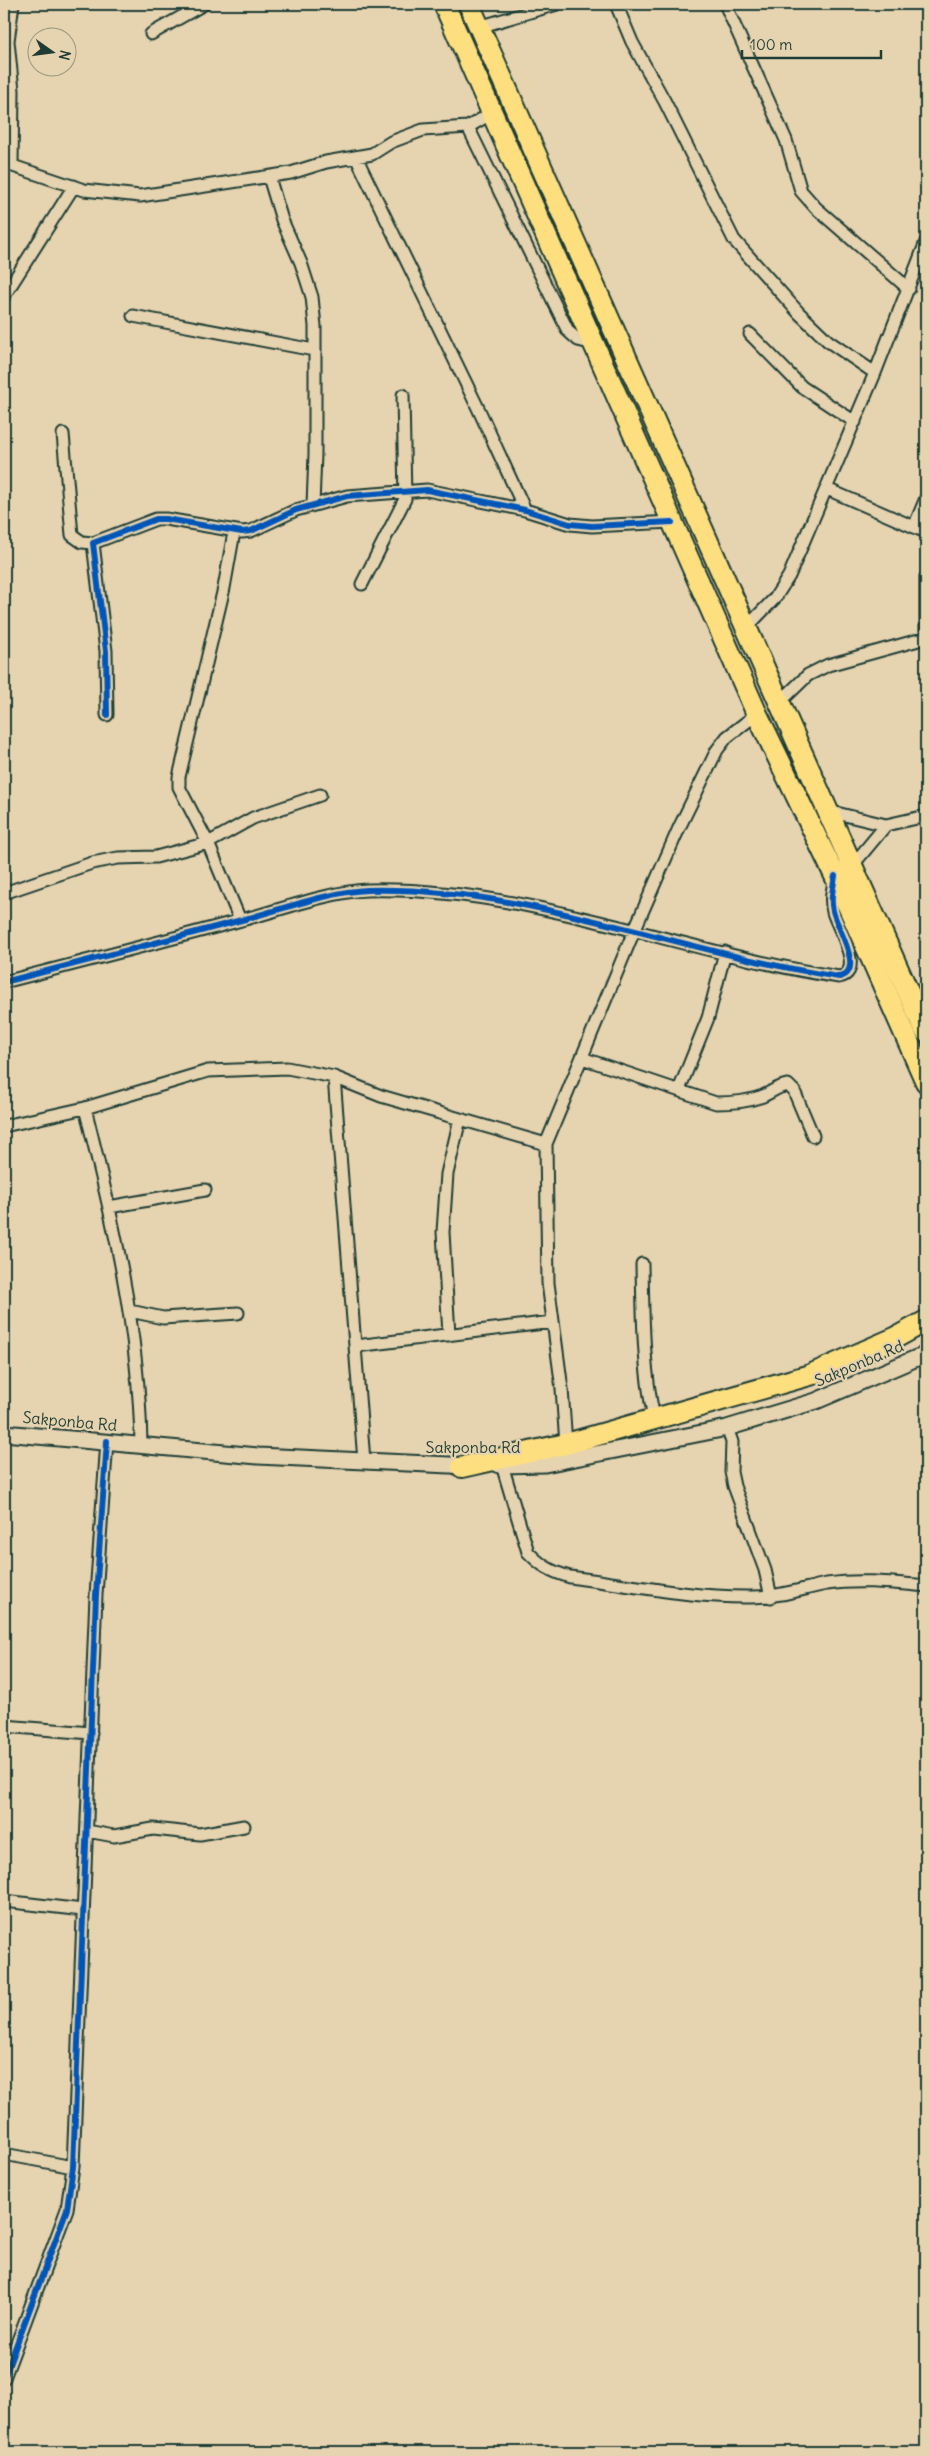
<svg xmlns="http://www.w3.org/2000/svg" width="930" height="2456" font-family="Delius,sans-serif">
	<style>
		.lines { fill: none; stroke-linecap: round; stroke-linejoin: round }
		.street-casing { stroke: #1f3d34; stroke-width: 15 }
		.secondary-casing { stroke: #1f3d34; stroke-width: 19 }
		.highway-casing { stroke: #1f3d34; stroke-width: 24 }
		.street { stroke: #e6d3b0; stroke-width: 11 }
		.secondary { stroke: #e6d3b0; stroke-width: 15 }
		.highway { stroke: #fedf80; stroke-width: 20 }
		.cycleway-casing { stroke: #e6d3b0; stroke-width: 9 }
		.cycleway { stroke: #0057b8; stroke-width: 6 }
		.labels { text-anchor: middle; dominant-baseline: central; stroke-width: 4.5; stroke-linejoin: round; paint-order: stroke }
		.street-label { font-size: 16px; fill: #1f3d34; stroke: #e6d3b0 }
	</style>
	<rect width="100%" height="100%" fill="#e6d3b0"/>
	<filter id="ink" filterUnits="userSpaceOnUse"><feTurbulence type="fractalNoise" baseFrequency=".02" numOctaves="2"/><feDisplacementMap in="SourceGraphic" scale="10" xChannelSelector="R" yChannelSelector="G"/><feConvolveMatrix kernelMatrix="1 2 1 2 8 2 1 2 1" color-interpolation-filters="sRGB"/></filter>
	<g filter="url(#ink)">
		<g class="lines">
			<g class="street-casing">
				<path id="street" d="M616,4L632,42L665,102L734,240L799,313L828,341L875,373
					M725,4L786,140L801,191L816,208L909,289
					M479,27L557,4
					M151,34L204,4
					M468,127L568,331L578,340L594,344
					M356,157L478,408L525,510
					M4,163L84,190L140,196L291,173L326,162L372,154L391,142L423,130L468,127L492,113
					M12,165L13,91L8,41L13,4
					M269,177L282,220L301,263L312,297L315,326V454L313,505
					M4,296L74,186
					M133,316L314,350
					M750,334L802,387L855,422
					M63,434L72,535L82,542L93,543
					M827,489L914,527
					M926,498L914,527L926,532
					M234,532L224,588L179,777V787L208,843L240,920
					M926,577V640
					M362,584L405,499L403,395
					M746,628L775,598L789,576L875,373L926,242
					M779,703L808,675L828,665L926,638
					M107,715L106,651L93,543L156,519H166L242,532L251,531L296,510L347,496L427,490L525,510L570,524L592,526L672,522
					M828,811L886,825L926,816
					M852,866L886,825
					M4,893L92,863L118,858L156,857L208,843L253,818L320,795
					M4,982C86,961 168,940 249,918C282,909 334,891 367,890C528,886 681,953 839,977C866,972 837,927 833,912C830,900 832,890 835,878
					M582,1058L716,1103C731,1103 746,1102 760,1097C770,1094 777,1086 788,1085L794,1091L813,1136
					M334,1077L364,1461
					M679,1090L708,1018L725,952
					M85,1108C113,1219 139,1329 141,1444
					M4,1126L85,1108L208,1071L287,1068L334,1077L381,1096L546,1144
					M109,1207L205,1190
					M642,1264C643,1316 643,1367 654,1418
					M130,1311L163,1318L238,1313
					M449,1335L443,1232L447,1174L460,1119
					M356,1346L552,1322
					M727,1428L732,1442L731,1472L734,1486L765,1570L771,1597
					M566,1444L562,1389L548,1283L546,1144L634,931L679,828L717,750L727,737L757,714
					M502,1465L528,1552C541,1566 552,1572 570,1577C630,1585 692,1598 752,1597C778,1597 802,1589 827,1584C860,1579 893,1583 926,1586
					M4,1726L91,1733
					M87,1831L114,1836L153,1829L200,1834L244,1826
					M4,1901L83,1910
					M4,2154L73,2167
					M4,2378L67,2209L73,2167L96,1595L107,1441"/>
			</g>
			<g class="secondary-casing">
				<path id="secondary" d="M4,1433L258,1456L471,1466
					M499,1465L545,1464L727,1428L816,1401L926,1354"/>
			</g>
			<g class="highway-casing">
				<path id="highway" d="M444,4L757,714L835,876L926,1082
					M469,4L926,1032
					M462,1467L566,1444L810,1375L895,1338L926,1321"/>
			</g>
			<use href="#street" class="street"/>
			<use href="#secondary" class="secondary"/>
			<use href="#highway" class="highway"/>
			<g class="cycleway-casing">
				<path id="cycleway" d="M107,715L106,651L93,543L156,519H166L242,532L251,531L296,510L347,496L427,490L525,510L570,524L592,526L672,522
					M4,982C86,961 168,940 249,918C282,909 334,891 367,890C528,886 681,953 839,977C866,972 836,926 833,911C830,899 833,888 835,876
					M4,2378L67,2209L73,2167L96,1595L107,1441"/>
			</g>
			<use href="#cycleway" class="cycleway"/>
		</g>
	</g>
	<g class="labels">
		<g class="street-label">
			<text transform="translate(859 1363) rotate(-23)">Sakponba Rd</text>
			<text transform="translate(70 1421) rotate(5)">Sakponba Rd</text>
			<text x="473" y="1447">Sakponba Rd</text>
		</g>
	</g>
	<rect width="930" height="2456" fill="none" stroke="#e6d3b0" stroke-width="20"/>
	<rect x="10" y="10" width="910" height="2436" fill="none" stroke="#1f3d34" stroke-width="2" filter="url(#ink)"/>
	<g transform="translate(52 52) rotate(104)"><circle r="24" fill="#e6d3b0" stroke="#96977e"/>
	<path d="M0-4L9 19L0 12L-9 19Z" fill="#1f3d34"/>
	<text y="-8" font-size="14" font-weight="bold" text-anchor="middle" fill="#1f3d34">N</text>
	</g>
	<path d="M742 50v8h139v-8" fill="none" stroke="#1f3d34" stroke-width="2.5"/>
	<text x="750" y="50" font-size="15" fill="#1f3d34" stroke="#e6d3b0" stroke-width="4" paint-order="stroke">100 m</text>
</svg>
